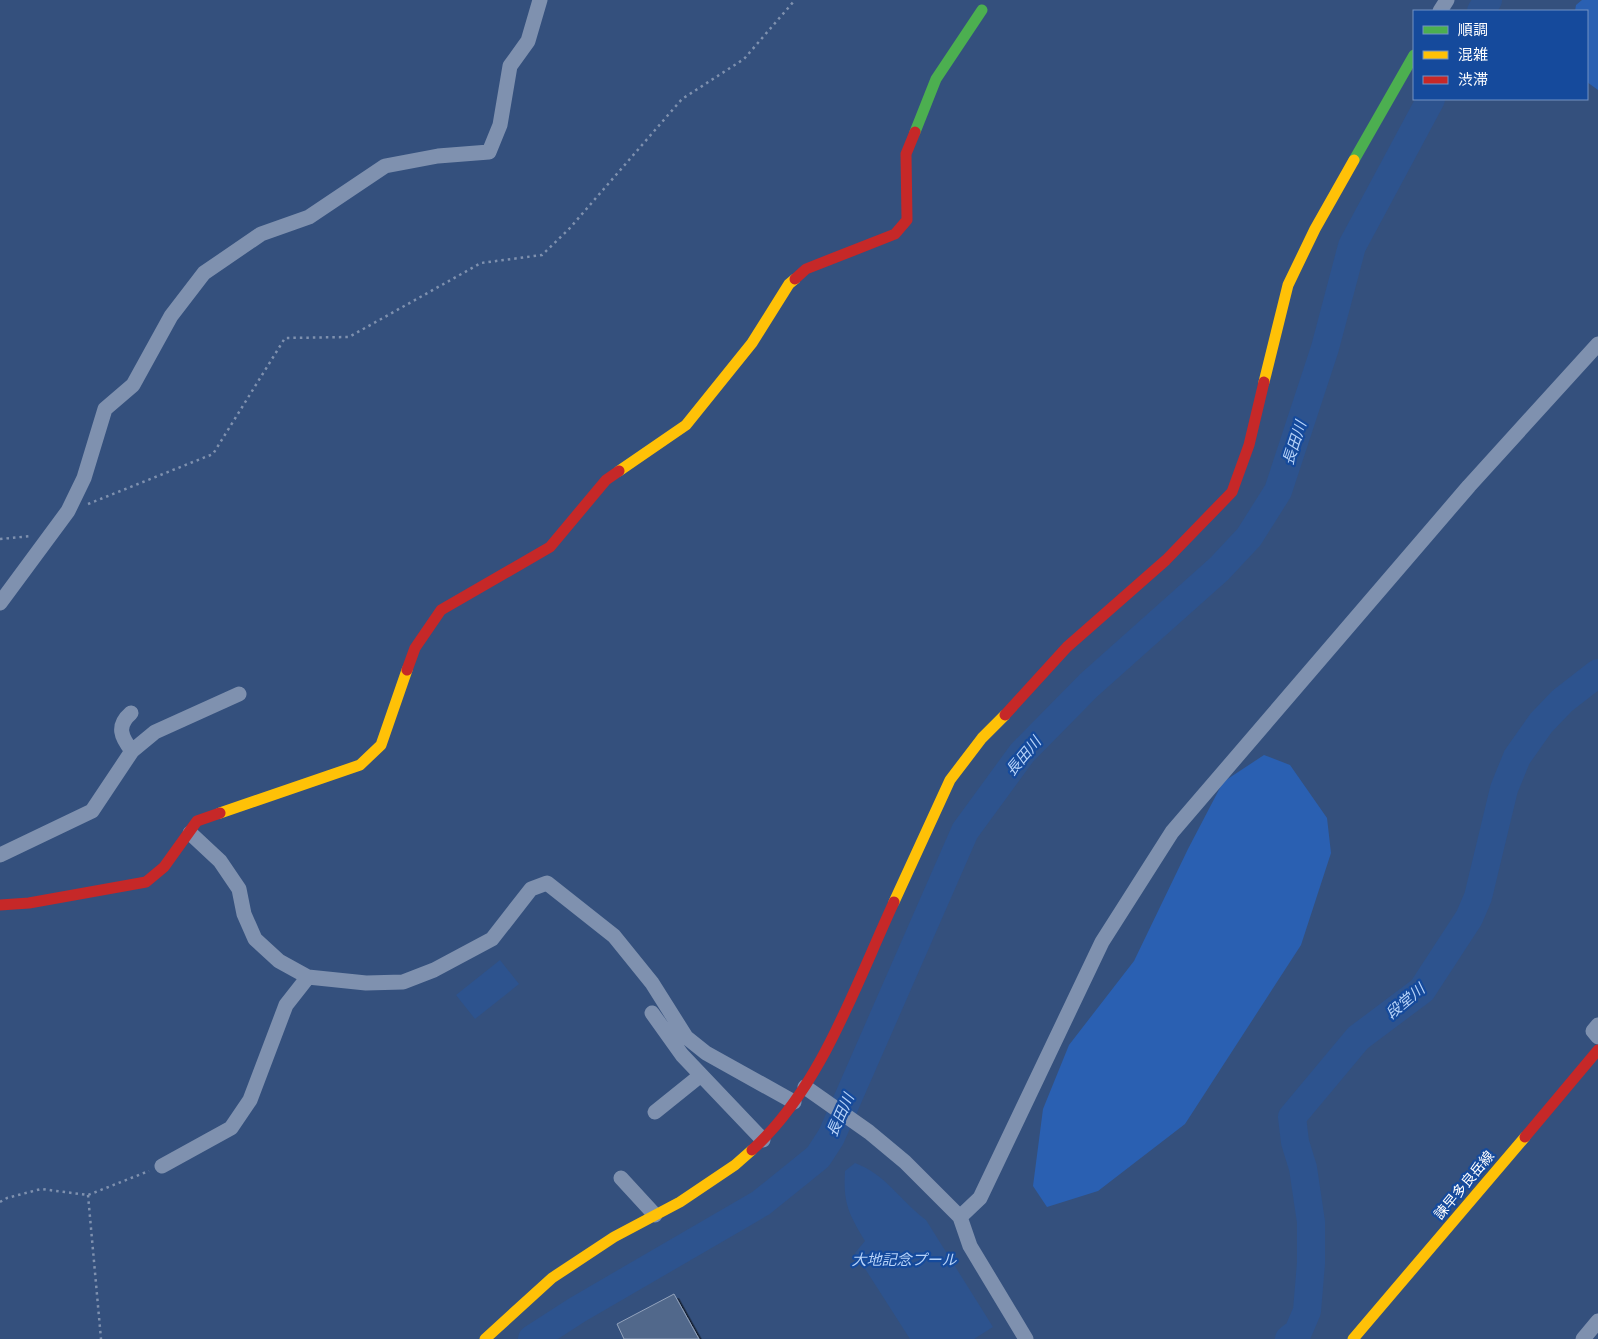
<svg xmlns="http://www.w3.org/2000/svg" width="1598" height="1339" font-family="'PT Sans','Noto Sans JP',sans-serif">
	<style>
		.green { fill: #2a60b2 }
		.water { fill: #2d538e }
		.lines { fill: none; stroke-linecap: round; stroke-linejoin: round }
		.river { stroke: #2d538e; stroke-width: 28 }
		.building { fill: #51688b; stroke: #93a3bc; filter: url(#shadow) }
		.path { stroke: #7f91af; stroke-width: 2.5; stroke-dasharray: 2.5 4; stroke-linecap: butt }
		.street { stroke: #7f91af; stroke-width: 15 }
		.fast { stroke: #4caf50; stroke-width: 11 }
		.slow { stroke: #ffc107; stroke-width: 11 }
		.jam { stroke: #c62828; stroke-width: 11 }
		.labels { text-anchor: middle; dominant-baseline: central; stroke-width: 4.5; stroke-linejoin: round; paint-order: stroke }
		.street-label { font-size: 14px; fill: #fff; stroke: #154a9c }
		.water-label { font-size: 15px; font-style: italic; fill: #b7d3f9; stroke: #154a9c }
	</style>
	<defs>
		<filter id="shadow"><feDropShadow dx="4.5" dy="4.5" stdDeviation="0" flood-color="#0009"/></filter>
	</defs>
	<rect width="100%" height="100%" fill="#34507d"/>
	<path class="green" d="M1582,0H1598V90L1587,82V11H1575L1576,5Z
		M1264,755L1290,765L1327,818L1331,853L1301,945L1185,1124L1098,1191L1047,1207L1033,1186L1043,1109L1069,1045L1134,961L1188,849L1223,782Z"/>
	<path class="water" d="M500,960L519,984L475,1019L456,995Z
		M855,1163C887,1175 899,1200 926,1220L993,1327L974,1339H910L855,1253L865,1241C849,1214 843,1204 845,1171Z"/>
	<g class="lines">
		<path class="river" d="M1481,11L1488,0
			M532,1339L577,1310L761,1203L818,1157L831,1137L965,831L1022,753L1089,685L1219,569L1249,537L1278,491L1325,348L1352,246L1431,99
			M1289,1339L1298,1332L1307,1311L1311,1263V1222L1303,1168L1295,1142L1292,1117L1358,1038L1422,990L1469,918L1478,897L1504,789L1517,757L1541,723L1562,701L1598,673"/>
	</g>
	<path class="building" d="M674,1294L699,1339H624L617,1324Z"/>
	<g class="lines">
		<path class="path" d="M88,504L213,454L285,338L349,337L481,263L542,255L569,229L682,99L744,59L795,0
			M0,539L31,536
			M88,1195L101,1339
			M0,1202L7,1198L41,1189L88,1195L149,1171"/>
		<path class="street" d="M1440,11L1447,0
			M0,603L68,511L84,478L105,409L133,385L171,316L204,273L261,234L309,217L385,166L438,156L489,152L500,125L510,66L528,41L540,0
			M131,713C116,726 121,737 132,751
			M190,833L220,861L239,889L244,914L255,939L279,961L308,977L366,983L403,982L434,970L492,939L531,889L547,883L614,936L652,983L686,1037L706,1053L794,1102
			M0,855L92,811L132,751L155,732L239,694
			M652,1013L682,1055L763,1140
			M1598,1025L1593,1031L1598,1037
			M805,1087L869,1132L905,1162L960,1217L970,1246L1026,1339
			M655,1112L701,1075
			M162,1166L231,1128L250,1100L286,1005L308,977
			M621,1178L655,1215
			M960,1217L980,1198L1102,942L1172,832L1469,486L1598,344
			M1583,1339L1598,1321"/>
		<path class="fast" d="M915,132L936,79L982,10
			M1354,160L1414,55"/>
		<path class="slow" d="M1264,382L1288,285L1315,229L1354,160
			M619,471L686,425L752,343L789,284L795,279
			M220,813L360,765L381,745L407,670
			M894,902L950,780L982,738L1005,715
			M485,1339L552,1278L614,1237L680,1202L735,1165L752,1150
			M1353,1339L1525,1137"/>
		<path class="jam" d="M795,279L806,269L895,234L907,220L906,154L915,132
			M407,670L415,648L441,610L550,547L606,480L619,471
			M1005,715L1067,647L1166,560L1232,492L1249,445L1264,382
			M0,905L29,903L146,882L164,867L197,821L220,813
			M1525,1137L1598,1050
			M752,1150C821,1088 855,986 894,902"/>
	</g>
	<g class="labels">
		<g class="street-label">
			<text transform="translate(1464 1185) rotate(-50)">諫早多良岳線</text>
		</g>
		<g class="water-label">
			<text transform="translate(1294 443) rotate(-72)">長田川</text>
			<text transform="translate(1023 756) rotate(-50)">長田川</text>
			<text transform="translate(1405 1001) rotate(-40)">段堂川</text>
			<text transform="translate(840 1115) rotate(-66)">長田川</text>
			<text x="904" y="1259">大地記念プール</text>
		</g>
	</g>
	<rect x="1413" y="10" width="175" height="90" fill="#154a9c" stroke="#7392c4"/>
	<rect x="1423" y="26" width="25" height="8" fill="#4caf50" stroke="#7392c4"/>
	<text x="1458" y="35" font-size="15" fill="#ffffff">順調</text>
	<rect x="1423" y="51" width="25" height="8" fill="#ffc107" stroke="#7392c4"/>
	<text x="1458" y="60" font-size="15" fill="#ffffff">混雑</text>
	<rect x="1423" y="76" width="25" height="8" fill="#c62828" stroke="#7392c4"/>
	<text x="1458" y="85" font-size="15" fill="#ffffff">渋滞</text>
</svg>
